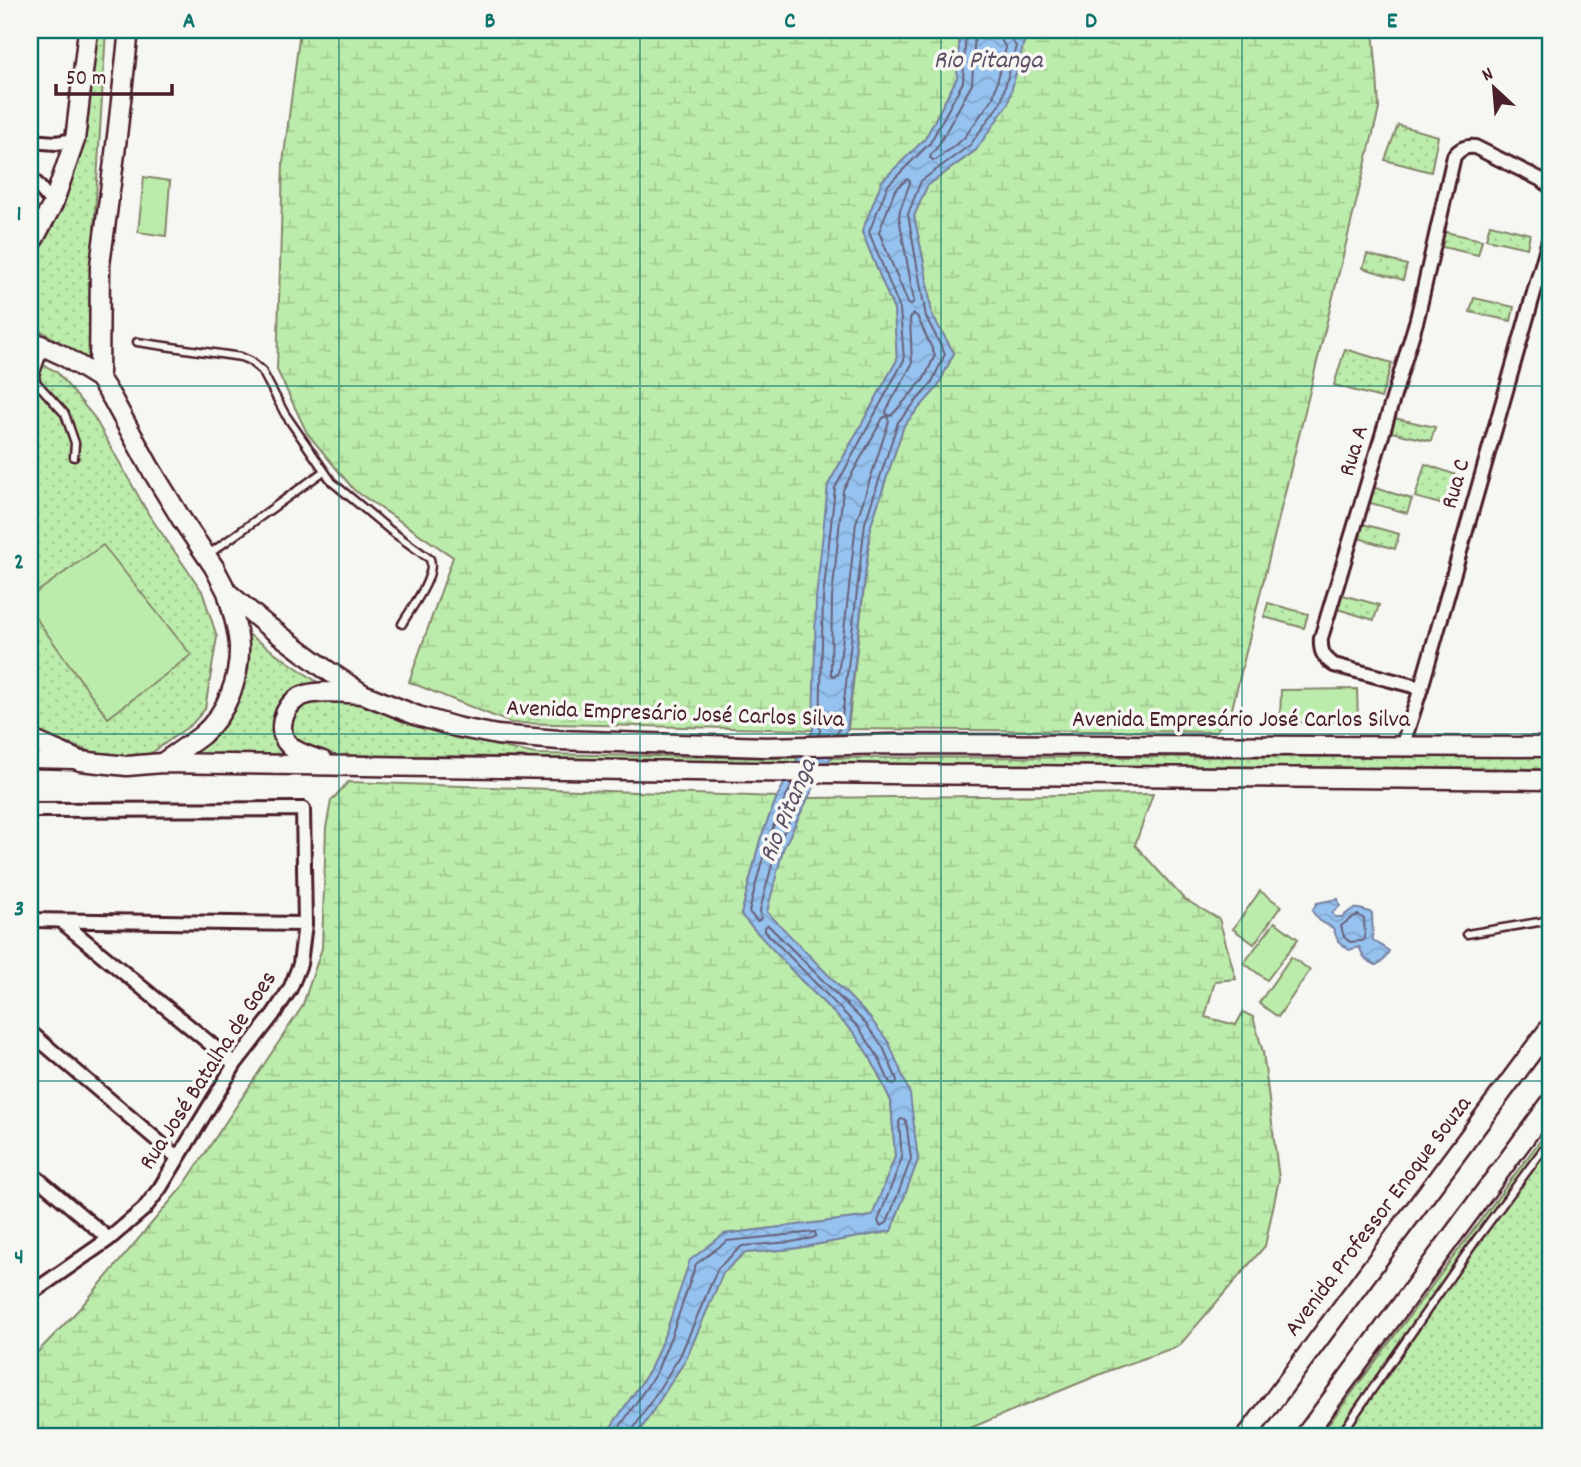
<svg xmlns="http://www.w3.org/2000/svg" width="1581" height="1467" font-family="Dekko,sans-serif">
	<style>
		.grass { fill: url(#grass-dots); stroke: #83866b; stroke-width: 2 }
		.wetland { fill: url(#wetland-marsh); stroke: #83866b; stroke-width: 2 }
		.pitch { fill: #bcecab; stroke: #83866b; stroke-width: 2 }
		.water { fill: url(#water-waves); stroke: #7781a1; stroke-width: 2 }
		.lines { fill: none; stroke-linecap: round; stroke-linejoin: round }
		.shore { stroke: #686079; stroke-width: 2 }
		.service-casing { stroke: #4a1f2b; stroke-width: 11 }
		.minor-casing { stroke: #4a1f2b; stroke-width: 18 }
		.tertiary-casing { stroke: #4a1f2b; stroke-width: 19 }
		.secondary-casing { stroke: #4a1f2b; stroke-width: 23 }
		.service { stroke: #f6f6f2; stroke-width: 6 }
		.minor { stroke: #f6f6f2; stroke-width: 12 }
		.tertiary { stroke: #f6f6f2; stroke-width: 14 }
		.secondary { stroke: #f6f6f2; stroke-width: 18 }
		.grid { fill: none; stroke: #0f766e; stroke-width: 2; stroke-opacity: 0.55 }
		.labels { text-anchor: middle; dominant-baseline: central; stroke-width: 7; stroke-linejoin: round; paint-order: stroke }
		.street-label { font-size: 24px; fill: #4a1f2b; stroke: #f6f6f2 }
		.water-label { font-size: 26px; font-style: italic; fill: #605066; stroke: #f6f6f2 }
		.neatline { fill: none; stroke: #0f766e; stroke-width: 2.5 }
		.grid-label { font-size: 23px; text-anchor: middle; font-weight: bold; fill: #0f766e }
	</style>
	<defs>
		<pattern id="grass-dots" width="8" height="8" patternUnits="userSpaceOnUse" patternTransform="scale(1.75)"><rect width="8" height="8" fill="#bcecab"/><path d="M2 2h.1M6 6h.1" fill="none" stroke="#a3ca93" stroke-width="1.8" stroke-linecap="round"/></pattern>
		<pattern id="wetland-marsh" width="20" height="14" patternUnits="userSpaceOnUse" patternTransform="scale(1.75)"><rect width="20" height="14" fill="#bcecab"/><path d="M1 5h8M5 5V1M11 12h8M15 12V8" fill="none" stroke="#a3ca93"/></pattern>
		<pattern id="water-waves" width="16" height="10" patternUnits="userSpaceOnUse" patternTransform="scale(1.75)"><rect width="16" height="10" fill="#95c2ef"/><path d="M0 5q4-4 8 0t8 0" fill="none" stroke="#82a6cd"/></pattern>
	</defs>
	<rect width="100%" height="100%" fill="#f6f6f2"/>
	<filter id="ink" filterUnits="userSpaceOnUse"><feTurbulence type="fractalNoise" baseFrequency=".0143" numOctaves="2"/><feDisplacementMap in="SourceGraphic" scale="14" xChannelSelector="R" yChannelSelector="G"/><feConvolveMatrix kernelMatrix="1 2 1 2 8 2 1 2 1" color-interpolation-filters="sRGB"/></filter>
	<g filter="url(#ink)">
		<path class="grass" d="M99,30H106L89,315L90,361L43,332L30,329V261L57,212L81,136Z
			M1398,125L1438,136L1431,172L1385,160Z
			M1490,224L1530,234L1527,248L1486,239Z
			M1441,231L1482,240L1478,255L1438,246Z
			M1367,254L1407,265L1403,280L1363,268Z
			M1474,298L1514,307L1511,321L1470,312Z
			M1345,349L1392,363L1381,398L1334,385Z
			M30,359L56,371L94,417L149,515L202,591L217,637L205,709L192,724L150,754L110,758L57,740L30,729Z
			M1394,418L1435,427L1431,441L1391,432Z
			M1425,464L1465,478L1455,508L1415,497Z
			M1372,487L1412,499L1407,513L1367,502Z
			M1359,523L1399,534L1395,549L1355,537Z
			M1339,594L1379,605L1374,620L1334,608Z
			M1268,603L1308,614L1304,628L1264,617Z
			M235,625L342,699L452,736L535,754L777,758L1551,756V769L776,763L450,756L186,755L225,712Z
			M1551,1126V1437H1319Z"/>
		<path class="wetland" d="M300,30H960L957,78L925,139L882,181L862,232L894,310L897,360L828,485L813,730L511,723L409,682L453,557L354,490L307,433L277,370L283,163Z
			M1012,30H1373L1377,74L1379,109L1231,713L1215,732L848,729L871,525L904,425L937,388L954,353L932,315L925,268L914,216L927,186L976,150L1024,42Z
			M348,782L777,797L760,840L741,915L800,979L854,1033L871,1059L891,1101L895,1156L873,1216L724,1234L666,1332L650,1370L609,1430L591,1437H30V1360L81,1307L184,1185L302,1007L322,948L326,828L331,801Z
			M1153,794L1135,845L1184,899L1219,919L1236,979L1215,981L1205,1017L1236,1025L1243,1012L1253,1017L1263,1052L1279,1179L1265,1246L1179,1346L1111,1370L963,1431L924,1437H636L686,1359L723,1273L744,1253L792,1249L891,1231L918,1160L870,1018L766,912L783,849L808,798Z"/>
		<path class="pitch" d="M144,177L170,181L166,236L138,232Z
			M103,545L191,655L108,718L30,610V597Z
			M1357,689L1358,721L1280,723L1281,690Z
			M1260,891L1281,906L1254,944L1233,929Z
			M1275,922L1298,939L1267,980L1244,963Z
			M1291,957L1310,970L1278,1017L1259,1003Z"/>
		<path class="water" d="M960,30H1012L1024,42L1008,104L976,150L927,186L914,216L925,268L932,315L954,353L937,388L904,425L871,525L847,729L808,798L783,849L767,912L870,1018L889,1043L910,1094L918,1160L891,1231L792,1249L744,1253L723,1273L686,1359L636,1437H591L609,1430L650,1370L666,1332L690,1260L724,1234L872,1216L895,1157L891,1101L871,1059L854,1033L800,979L741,915L760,840L777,797L813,730L816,598L828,485L897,360L894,310L862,232L882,181L925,139L957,78Z
			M1338,899L1340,906L1332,913L1335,917H1343C1354,905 1358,908 1372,913L1373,940L1389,951L1384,960L1376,965L1365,959L1359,947L1349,950L1338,941L1333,928L1320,921L1312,911L1317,903Z"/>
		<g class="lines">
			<path class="shore" d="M975,30L972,84L938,146L931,155L930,158L933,160H936L964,138L993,98L1006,48L999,37L998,30
				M907,179L910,181V183L900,210L899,217L914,301L911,305L908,303L879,232L895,190Z
				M914,314L917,316L935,355L924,379L892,415L889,416L887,414L886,411L912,364L910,318Z
				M887,416L889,421L856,523L846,615L838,674L833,676L831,673L832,598L843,490L883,418Z
				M818,735L820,731L823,598L835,488L904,360L900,309L869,232L888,185L930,143L963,82L966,30
				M836,735L841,726L865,523L898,422L931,384L945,354L926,317L908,214L921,181L970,145L1001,102L1016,46L1008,36L1007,30
				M793,783C770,825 760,866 749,912L757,921L761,919L760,910L777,846L808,783
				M1358,915L1364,919L1365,939L1362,941L1350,942L1344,937L1341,926L1353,917Z
				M768,925L865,1023L883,1047L897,1080L896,1084L890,1083L877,1055L859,1028L765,931V927Z
				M901,1119H904L906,1121L911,1159L887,1223L880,1226L878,1221L902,1158L899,1122Z
				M611,1437L615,1434L656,1373L672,1334L696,1264L727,1241L815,1232L816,1236L813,1238L791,1242L742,1246L718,1268L680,1356L632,1431L631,1437"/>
			<g class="service-casing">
				<path id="service" d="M137,342L241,357L250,361L262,371L285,414L332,482L391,531L430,559C436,577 411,608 402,624
					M45,348L35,375L36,382L65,414L75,443L74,457
					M209,554L324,471
					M1467,934L1551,920
					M1339,1437L1476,1240L1551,1139"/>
			</g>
			<g class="minor-casing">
				<path id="minor" d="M30,141L56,143L75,140
					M30,176L53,204
					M1421,688L1334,665C1323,657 1320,651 1321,638L1417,319L1454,156C1460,149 1465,146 1475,147L1544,181L1551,188
					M1402,747L1421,688L1551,233
					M30,810L303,809L305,924L300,964L290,989L273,1015L235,1064L160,1188L144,1209L109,1239L30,1294
					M30,920L305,924
					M61,921L235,1064
					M30,1032L178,1158
					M30,1172L109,1239"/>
			</g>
			<g class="tertiary-casing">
				<path id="tertiary" d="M30,760L74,761"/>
			</g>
			<g class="secondary-casing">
				<path id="secondary" d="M129,30L115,154L100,265L99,378L112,398L149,466L182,520L214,567L227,592L265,624L324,668L363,694L418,716L456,727L497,735L559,740L766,747L891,744L1551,747
					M30,246L53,204L75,140L88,30
					M30,340L62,355L99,378
					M30,739L80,761L127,766L162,763L893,774L1551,780
					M323,761C312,757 297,754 289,745C275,731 284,707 298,698C313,689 345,693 363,694
					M162,763C175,754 189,745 202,735C227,713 240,678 239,646C238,628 232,610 227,592
					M1246,1437L1551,1026
					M1304,1437L1551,1102"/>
			</g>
			<use href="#service" class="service"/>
			<use href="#minor" class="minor"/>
			<use href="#tertiary" class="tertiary"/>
			<use href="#secondary" class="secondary"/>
		</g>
	</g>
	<path class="grid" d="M339,30V1437M640,30V1437M941,30V1437M1242,30V1437M30,386H1551M30,734H1551M30,1081H1551"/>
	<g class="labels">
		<g class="street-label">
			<text transform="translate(1355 451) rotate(-73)">Rua A</text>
			<text transform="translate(1457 484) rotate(-74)">Rua C</text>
			<text transform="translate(675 715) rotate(2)">Avenida Empresário José Carlos Silva</text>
			<text x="1241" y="721">Avenida Empresário José Carlos Silva</text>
			<text transform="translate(209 1071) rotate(-57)">Rua José Batalha de Goes</text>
			<text transform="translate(1379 1217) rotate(-53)">Avenida Professor Enoque Souza</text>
		</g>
		<g class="water-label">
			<text x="988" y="61">Rio Pitanga</text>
			<text transform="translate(789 811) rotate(-67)">Rio Pitanga</text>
		</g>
	</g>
	<rect width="1581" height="1467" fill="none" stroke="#f6f6f2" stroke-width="77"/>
	<g transform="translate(1494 88) rotate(334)" stroke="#f6f6f2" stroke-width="5" paint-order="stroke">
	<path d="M0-5L12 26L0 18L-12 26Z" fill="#4a1f2b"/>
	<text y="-10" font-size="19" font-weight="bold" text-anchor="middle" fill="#4a1f2b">N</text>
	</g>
	<path d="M56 84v10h116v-10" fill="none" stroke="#4a1f2b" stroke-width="3.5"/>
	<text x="66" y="84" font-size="21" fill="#4a1f2b" stroke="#f6f6f2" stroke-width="5" paint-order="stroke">50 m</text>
	<rect x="38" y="38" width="1504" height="1390" class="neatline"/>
	<g class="grid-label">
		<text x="189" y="27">A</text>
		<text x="490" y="27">B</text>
		<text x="790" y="27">C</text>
		<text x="1091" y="27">D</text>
		<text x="1392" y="27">E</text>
		<text x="19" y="220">1</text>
		<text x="19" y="568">2</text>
		<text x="19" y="915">3</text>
		<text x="19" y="1263">4</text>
	</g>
</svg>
